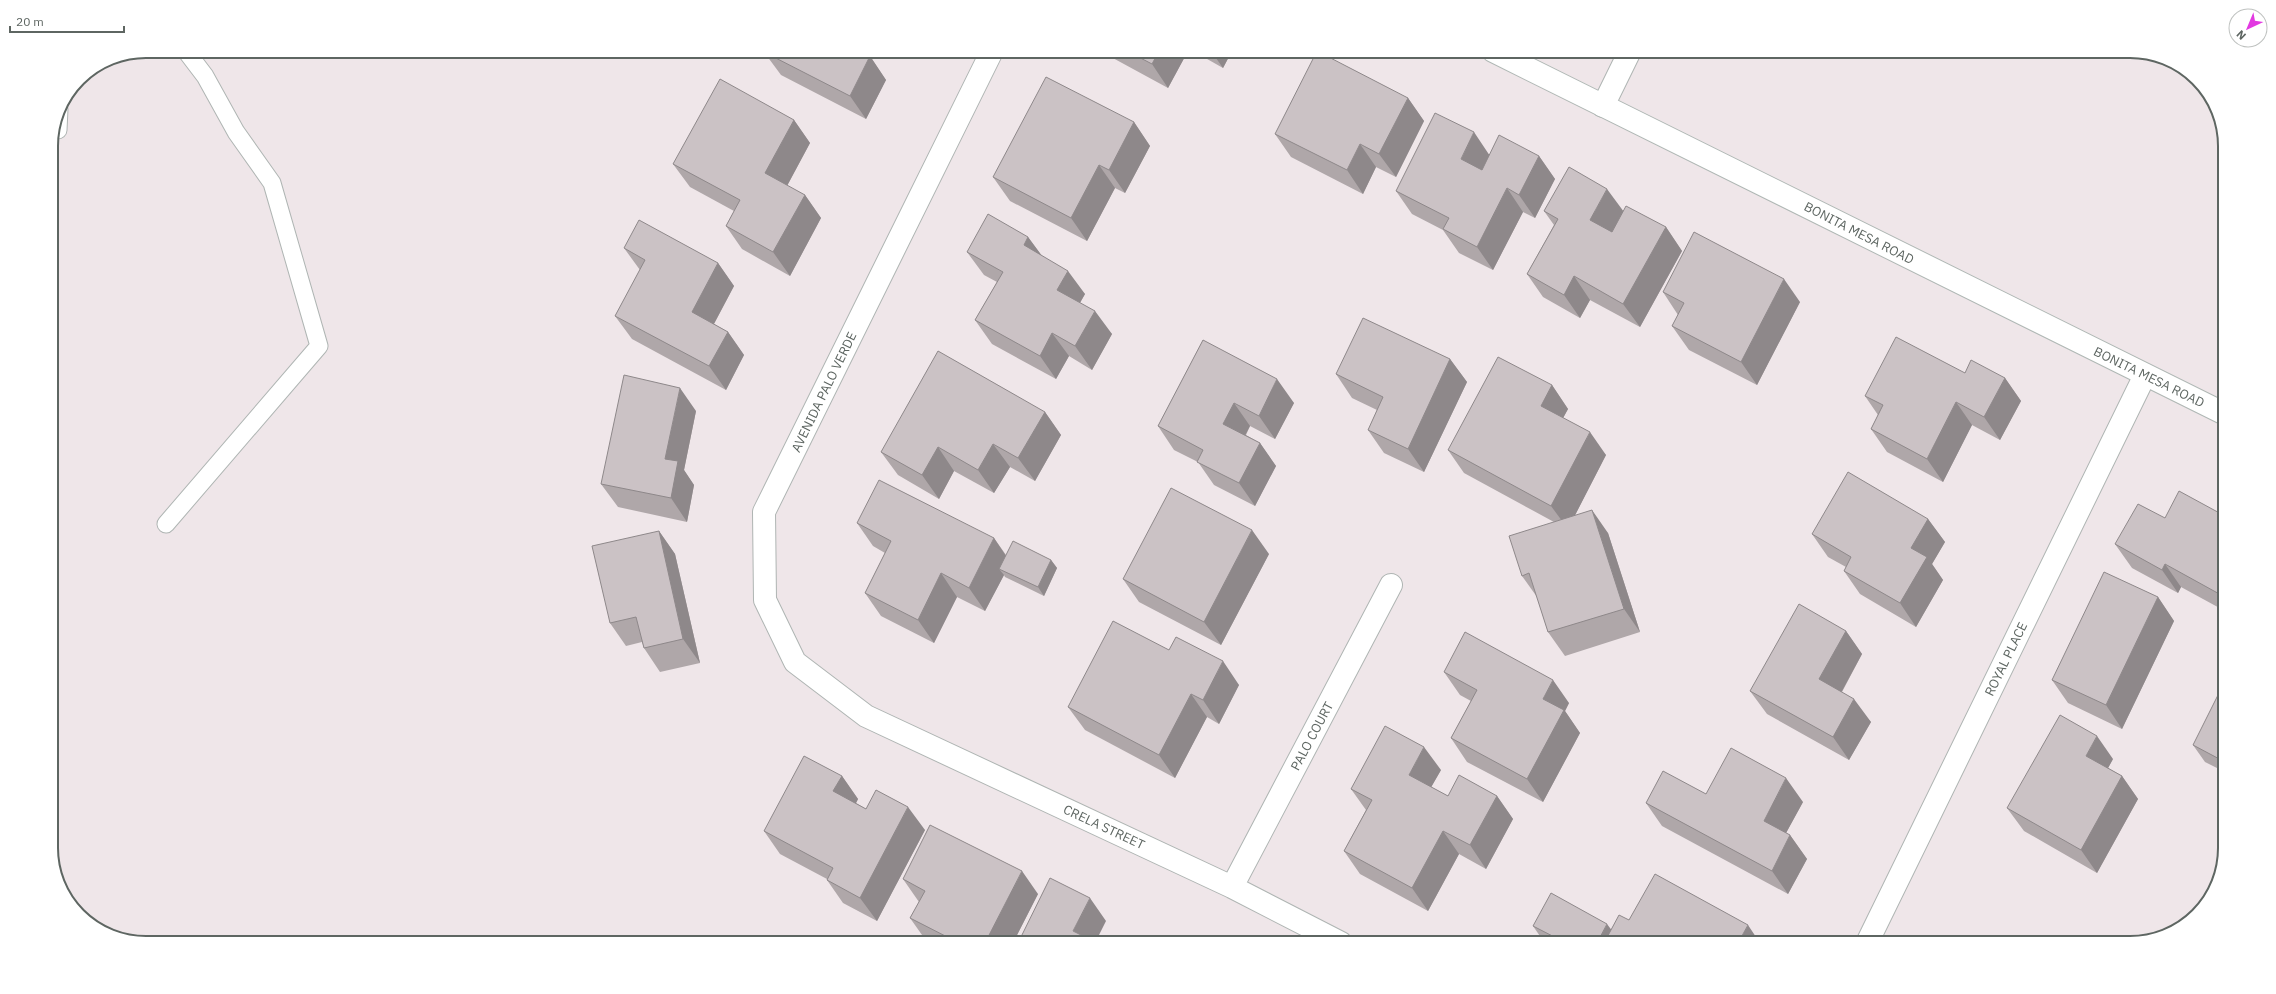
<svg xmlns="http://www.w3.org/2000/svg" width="2276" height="994" font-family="'IBM Plex Sans',sans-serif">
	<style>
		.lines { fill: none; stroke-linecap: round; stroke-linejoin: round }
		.lane-casing { stroke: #afb5b3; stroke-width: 19 }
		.street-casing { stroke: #afb5b3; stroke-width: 24 }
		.secondary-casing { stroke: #b0b8b5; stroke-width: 24 }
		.lane { stroke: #fff; stroke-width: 17 }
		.street { stroke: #fff; stroke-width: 22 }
		.secondary { stroke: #fff; stroke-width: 22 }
		.wall { fill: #afa7a9 }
		.shaded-wall { fill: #8e888a }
		.building { fill: #cbc2c5; stroke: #8e888a }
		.labels { text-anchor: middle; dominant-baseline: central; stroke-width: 4; stroke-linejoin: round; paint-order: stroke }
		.street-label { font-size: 13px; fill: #5e6662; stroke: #fff }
		.rim { fill: none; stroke: #5e6662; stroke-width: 2 }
	</style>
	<rect width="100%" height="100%" fill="#efe6e9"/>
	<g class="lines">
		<g class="lane-casing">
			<path id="lane" d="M58,130L59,109
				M166,524L319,346L272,183L236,132L205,76L186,51"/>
		</g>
		<g class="street-casing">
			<path id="street" d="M992,51L764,512L765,600L795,662L866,716L1232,887L1341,943
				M1603,106L1630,51
				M1232,887L1391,585
				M1867,943L2145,375"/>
		</g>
		<g class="secondary-casing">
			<path id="secondary" d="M1493,51L2225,414"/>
		</g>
		<use href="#lane" class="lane"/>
		<use href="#street" class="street"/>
		<use href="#secondary" class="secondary"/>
	</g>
	<path class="wall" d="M1100,51H1188L1168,88Z
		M1193,51H1232L1223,68Z
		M764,52L870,56L886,80L866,119L781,75Z
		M1408,98L1424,121L1396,177L1376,167L1363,194L1291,157L1275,134Z
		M794,120L810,143L787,186L805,195L821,218L790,276L742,249L726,226L734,211L690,187L673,164Z
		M1134,122L1150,146L1125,193L1115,188L1087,241L1010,201L993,177Z
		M1489,154L1539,156L1555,179L1535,218L1523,212L1493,270L1459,253L1443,230L1412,214L1396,191Z
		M1544,211H1623L1666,227L1682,251L1640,327L1590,300L1580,318L1543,297L1527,274L1554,225Z
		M1028,237L1042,256L1085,294L1080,303L1112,334L1092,370L1069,356L1056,379L992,344L975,320L997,282L984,275L967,252Z
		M624,248L718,263L734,286L714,324L728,332L744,355L726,390L632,339L615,316L640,270Z
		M1663,292L1800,302L1757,385L1689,350L1672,326L1678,315Z
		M1203,340L1294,403L1275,439L1250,426L1246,435L1260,443L1276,466L1255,506L1214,485L1198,462L1174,450L1158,426Z
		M1450,359L1467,382L1424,472L1384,453L1368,430L1377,410L1352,398L1336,374Z
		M1965,373L2005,378L2021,401L2000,440L1972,425L1943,482L1887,452L1871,429L1878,415L1865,396Z
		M1552,385L1568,409L1563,418L1606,455L1575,515L1608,533L1640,632L1565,656L1548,632L1537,597L1522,576L1554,522L1464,473L1448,450Z
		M696,411L684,470L694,485L687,522L618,507L601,484Z
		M1045,412L1061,435L1035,481L1010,467L994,493L954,471L939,499L898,475L881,452Z
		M2225,516V611L2181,587L2178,593L2132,568L2115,544L2165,518Z
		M1928,519L1945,542L1932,564L1943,580L1916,627L1860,594L1844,571L1846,567L1828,557L1812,534Z
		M857,523L994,538L1006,555L1051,560L1057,568L1044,596L1005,577L1004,575L985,611L957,597L934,643L881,616L865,593L885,553L873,546Z
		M659,531L675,554L700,663L660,672L644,648L642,642L626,646L610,623Z
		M1269,554L1221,645L1139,602L1123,579Z
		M2158,597L2174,621L2122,729L2068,703L2052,680Z
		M1846,631L1862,654L1842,692L1871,722L1849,760L1767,714L1750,691Z
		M1169,650L1239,685L1219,724L1207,717L1175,778L1085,730L1068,707Z
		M1444,672L1569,703L1565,711L1580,733L1543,802L1467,762L1451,738L1471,701L1460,695Z
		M2225,699V772L2205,762L2193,745Z
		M2113,759L2108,768L2122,776L2138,799L2097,873L2024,831L2007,808Z
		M1441,770L1431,787L1448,796H1497L1513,819L1486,869L1459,854L1428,911L1360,874L1344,851L1366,810L1351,789Z
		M842,776L858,799L856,803L866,809L925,830L877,921L843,903L827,880V879L780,854L764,831Z
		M1706,794L1803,802L1786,833L1790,835L1807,859L1788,894L1662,826L1646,803Z
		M903,879L1038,894L1013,943H929L927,942L910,918L919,902Z
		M1629,920L1760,943H1547L1544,942L1533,926L1611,929Z"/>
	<path class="shaded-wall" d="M1159,51H1188L1168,88L1152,64Z
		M1211,51H1232L1223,68Z
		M870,56L886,80L866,119L850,96Z
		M1408,98L1424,121L1396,177L1379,154Z
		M794,120L810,143L781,197L765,173Z
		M1134,122L1150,146L1125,193L1109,170Z
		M1474,132L1490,156L1478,182L1461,159Z
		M1360,144L1376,167L1363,194L1347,170Z
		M1539,156L1555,179L1535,218L1519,195Z
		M1099,165L1115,188L1087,241L1071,218Z
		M1507,188L1523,212L1493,270L1477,247Z
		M1607,189L1624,212L1607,243L1590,220Z
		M805,195L821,218L790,276L773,252Z
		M1666,227L1682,251L1640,327L1623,304Z
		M1028,237L1045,260L1024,245Z
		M718,263L734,286L708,335L692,312Z
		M1068,271L1085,294L1074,313L1057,290Z
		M1574,276L1590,300L1580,318L1564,295Z
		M1784,279L1800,302L1757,385L1741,362Z
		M1095,311L1112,334L1092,370L1075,346Z
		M728,332L744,355L726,390L709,366Z
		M1052,333L1069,356L1056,379L1040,356Z
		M1450,359L1467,382L1424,472L1408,449Z
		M2005,378L2021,401L2000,440L1984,417Z
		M1277,379L1294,403L1275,439L1259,416Z
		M1552,385L1568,409L1557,429L1541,406Z
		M680,388L696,411L684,470L694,485L687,522L671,498L665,459Z
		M1956,402L1972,425L1943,482L1927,459Z
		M1234,403L1250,426L1239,447L1223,424Z
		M1045,412L1061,435L1035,481L1018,458Z
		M1590,432L1606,455L1568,529L1551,506Z
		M1260,443L1276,466L1255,506L1239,483Z
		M993,444L1010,467L994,493L978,470Z
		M938,447L954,471L939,499L922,475Z
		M1592,510L1608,533L1640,632L1624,609Z
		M1928,519L1945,542L1932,564L1943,580L1916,627L1900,603L1911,548Z
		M1252,530L1269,554L1221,645L1204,622Z
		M659,531L675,554L700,663L683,639Z
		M994,538L1010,562L999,569L1004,575L985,611L969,588Z
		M1051,560L1057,568L1044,596L1038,587Z
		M2165,564L2181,587L2178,593L2162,570Z
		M941,573L957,597L934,643L918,620Z
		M2158,597L2174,621L2122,729L2106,705Z
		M1846,631L1862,654L1836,702L1819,679Z
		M1223,661L1239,685L1219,724L1203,700Z
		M1553,680L1569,703L1565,711L1580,733L1543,802L1527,779L1543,699Z
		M1191,694L1207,717L1175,778L1159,755Z
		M1854,699L1871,722L1849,760L1833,737Z
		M2097,736L2113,759L2102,779L2086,756Z
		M1424,747L1441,770L1425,798L1409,775Z
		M842,776L858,799L850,815L833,791Z
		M2122,776L2138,799L2097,873L2081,850Z
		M1786,778L1803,802L1780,844L1764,821Z
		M1497,796L1513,819L1486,869L1470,845Z
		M908,807L925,830L877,921L860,898Z
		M1443,831L1459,854L1428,911L1412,888Z
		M1790,835L1807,859L1788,894L1772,871Z
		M1022,871L1038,894L1013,943H985Z
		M1090,898L1106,921L1095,943L1073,931Z
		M1607,924L1619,940L1618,943H1597Z
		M1748,925L1760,943H1738Z"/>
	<path class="building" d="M765,51H860L870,56L850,96L764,52Z
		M1127,51H1159L1152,64Z
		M1317,51L1408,98L1379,154L1360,144L1347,170L1275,134Z
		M1046,77L1134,122L1109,170L1099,165L1071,218L993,177Z
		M720,79L794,120L765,173L805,195L773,252L726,226L740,200L673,164Z
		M1435,113L1474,132L1461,159L1482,170L1499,135L1539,156L1519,195L1507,188L1477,247L1443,229L1449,218L1396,191Z
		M1569,167L1607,189L1590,220L1612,232L1626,206L1666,227L1623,304L1574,276L1564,295L1527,274L1558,219L1544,211Z
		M988,214L1028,237L1024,245L1068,271L1057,290L1095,311L1075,346L1052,333L1040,356L975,320L1003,272L967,252Z
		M639,220L718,263L692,312L728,332L709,366L615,316L645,260L624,248Z
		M1694,232L1784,279L1741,362L1672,326L1684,303L1663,292Z
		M1363,318L1450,359L1408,449L1368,430L1383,397L1336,374Z
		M1896,337L1965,373L1971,360L2005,378L1984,417L1956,402L1927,459L1871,429L1883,405L1865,396Z
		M1203,340L1277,379L1259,416L1234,403L1223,424L1260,443L1239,483L1197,462L1203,450L1158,426Z
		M938,351L1045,412L1018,458L993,444L978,470L938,447L922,475L881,452Z
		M1498,357L1552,385L1541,406L1590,432L1551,506L1448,450Z
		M624,375L680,388L665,459L678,461L671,498L601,484Z
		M1848,472L1928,519L1911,548L1927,557L1900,603L1844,571L1851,557L1812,534Z
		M879,480L994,538L969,588L941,573L918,620L865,593L891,541L857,523Z
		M1171,488L1252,530L1204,622L1123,579Z
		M2179,491L2225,516V592L2223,596L2165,564L2162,570L2115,544L2138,504L2165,518Z
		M1592,510L1624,609L1548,632L1529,573L1522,576L1509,536Z
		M659,531L683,639L644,648L636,617L610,623L592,546Z
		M1013,541L1051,560L1038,587L999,569Z
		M2104,572L2158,597L2106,705L2052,680Z
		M1799,604L1846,631L1819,679L1854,699L1833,737L1750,691Z
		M1113,621L1169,650L1176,637L1223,661L1203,700L1191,694L1159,755L1068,707Z
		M1465,632L1553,680L1543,699L1564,710L1527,779L1451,738L1477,690L1444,672Z
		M2218,695L2225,699V762L2193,745Z
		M2060,715L2097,736L2086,756L2122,776L2081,850L2007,808Z
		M1385,726L1424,747L1409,775L1448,796L1459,775L1497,796L1470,845L1443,831L1412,888L1344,851L1372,800L1351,789Z
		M1731,748L1786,778L1764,821L1790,835L1772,871L1646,803L1663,771L1706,794Z
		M804,756L842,776L833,791L866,809L876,790L908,807L860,898L827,880L833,868L764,831Z
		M930,825L1022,871L985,943H959L910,918L925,891L903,879Z
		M1655,874L1748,925L1738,943H1659L1656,941L1654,943H1604L1619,915L1629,920Z
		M1050,878L1090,898L1073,931L1097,943H1018Z
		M1551,893L1607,924L1597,943H1566L1533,926Z"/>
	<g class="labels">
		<g class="street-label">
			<text transform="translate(1859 233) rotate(27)">BONITA MESA ROAD</text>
			<text transform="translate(2149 377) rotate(26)">BONITA MESA ROAD</text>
			<text transform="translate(824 392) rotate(-64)">AVENIDA PALO VERDE</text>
			<text transform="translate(2006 659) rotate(-64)">ROYAL PLACE</text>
			<text transform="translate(1312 736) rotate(-62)">PALO COURT</text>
			<text transform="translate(1104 827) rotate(25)">CRELA STREET</text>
		</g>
	</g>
	<path d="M0 0H2276V994H0ZM146 58H2130A88 88 0 0 1 2218 146V848A88 88 0 0 1 2130 936H146A88 88 0 0 1 58 848V146A88 88 0 0 1 146 58Z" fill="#fff" fill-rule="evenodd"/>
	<path class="rim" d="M146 58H2130A88 88 0 0 1 2218 146V848A88 88 0 0 1 2130 936H146A88 88 0 0 1 58 848V146A88 88 0 0 1 146 58Z"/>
	<g transform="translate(2248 28) rotate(224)"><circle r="19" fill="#ffffff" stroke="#bfc2c0"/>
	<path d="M0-3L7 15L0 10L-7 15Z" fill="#e239e1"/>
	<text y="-6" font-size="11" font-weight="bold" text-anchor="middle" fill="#5e6662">N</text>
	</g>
	<path d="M10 26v6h114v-6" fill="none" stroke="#5e6662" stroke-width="2"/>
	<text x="16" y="26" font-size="12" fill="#5e6662" stroke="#ffffff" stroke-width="3" paint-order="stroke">20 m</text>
</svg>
